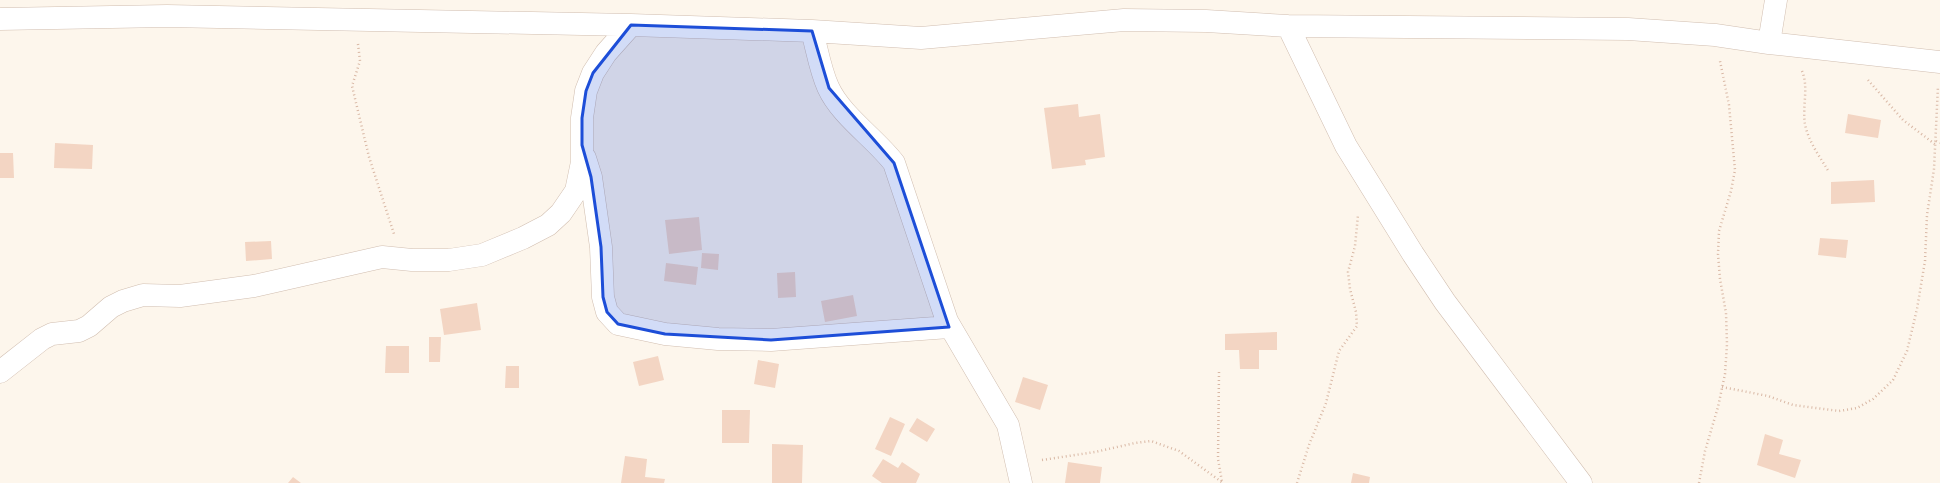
<svg xmlns="http://www.w3.org/2000/svg" width="1940" height="483" font-family="Mulish,sans-serif">
	<style>
		.building { fill: #f3d5c3 }
		.lines { fill: none; stroke-linecap: round; stroke-linejoin: round }
		.minor-casing { stroke: #d1beb0; stroke-width: 23 }
		.path { stroke: #d9b8a5; stroke-width: 2.5; stroke-dasharray: 1 3; stroke-linecap: butt }
		.minor { stroke: #fff; stroke-width: 22 }
		.marked { fill: #1d4ed8; fill-opacity: 0.2; stroke: #1d4ed8; stroke-width: 3; stroke-linejoin: round }
	</style>
	<rect width="100%" height="100%" fill="#fdf6ec"/>
	<path class="building" d="M1078,104L1079,117L1100,114L1105,157L1085,160L1086,165L1052,169L1044,108Z
		M1848,114L1881,120L1878,138L1845,133Z
		M55,143L93,145L92,169L54,168Z
		M0,153H13L14,178H0Z
		M1874,180L1875,202L1831,204V182Z
		M699,217L702,250L669,254L665,220Z
		M1820,238L1848,240L1846,258L1818,255Z
		M271,241L272,259L246,261L245,242Z
		M702,253L719,254L718,270L701,268Z
		M666,263L698,267L696,285L664,281Z
		M795,272L796,297L778,298L777,273Z
		M853,295L857,316L825,322L821,301Z
		M477,303L481,330L444,335L440,309Z
		M1277,332V350H1259V369H1240L1239,350H1225V334Z
		M429,337H441L440,362H429Z
		M386,346H409V373H385Z
		M658,356L664,380L639,386L633,362Z
		M758,360L779,364L775,388L754,384Z
		M506,366H519V388H505Z
		M1023,377L1048,385L1040,410L1015,402Z
		M722,410H750L749,443H722Z
		M890,417L905,424L891,456L875,449Z
		M917,418L935,429L927,442L909,431Z
		M1765,434L1783,440L1779,454L1801,460L1795,478L1757,465Z
		M772,444L803,445L802,483H772Z
		M625,456L647,459L645,477L665,479L664,483H621Z
		M883,459L898,468L902,462L920,474L916,483H882L872,476Z
		M1068,462L1102,467L1100,483H1065Z
		M1353,473L1370,477L1369,483H1351Z
		M293,477L301,483H288Z"/>
	<g class="lines">
		<g class="minor-casing">
			<path id="minor" d="M0,19L167,16L631,25L812,31L921,38L1124,20L1206,21L1288,26L1628,29L1715,35L1769,43L1940,62
				M1288,26L1346,146L1413,254L1445,302L1581,483
				M812,31C817,49 820,69 828,87C841,116 875,138 894,163L947,321L1008,425L1021,483
				M1769,43L1776,0
				M585,158L591,177L601,247L603,297L607,312L618,324L665,334L718,339L771,340L949,327
				M0,372L42,339L52,334L79,331L89,326L111,307L123,301L143,295L180,296L254,286L382,257L412,260H449L482,255L523,238L548,225L561,213L576,191L582,162V118L586,91L593,73L606,53L631,25"/>
		</g>
		<path class="path" d="M358,44L360,61L352,86L369,157L394,234
			M1802,71C1809,87 1802,107 1805,124C1808,141 1820,157 1829,172
			M1868,80L1903,120L1936,145
			M1936,141L1940,143
			M1219,372L1218,459L1222,482
			M1722,387L1768,396L1793,405L1839,411L1857,408L1873,399L1893,380L1907,351L1917,309L1925,261L1927,215L1934,169L1938,86
			M1042,460L1095,452L1135,443L1151,441L1179,451L1223,483
			M1297,483L1309,445L1326,403L1339,351L1357,326L1356,312L1350,289L1348,272L1355,246L1358,215
			M1699,483L1705,451L1718,407L1725,374L1727,344L1726,313L1720,279L1718,254L1719,231L1731,191L1735,170L1729,105L1720,61"/>
		<use href="#minor" class="minor"/>
	</g>
	<path class="marked" d="M631,25L812,31L829,88L894,163L949,327L771,340L665,334L618,324L607,312L603,297L601,247L591,177L582,145V118L586,91L593,73Z"/>
</svg>
